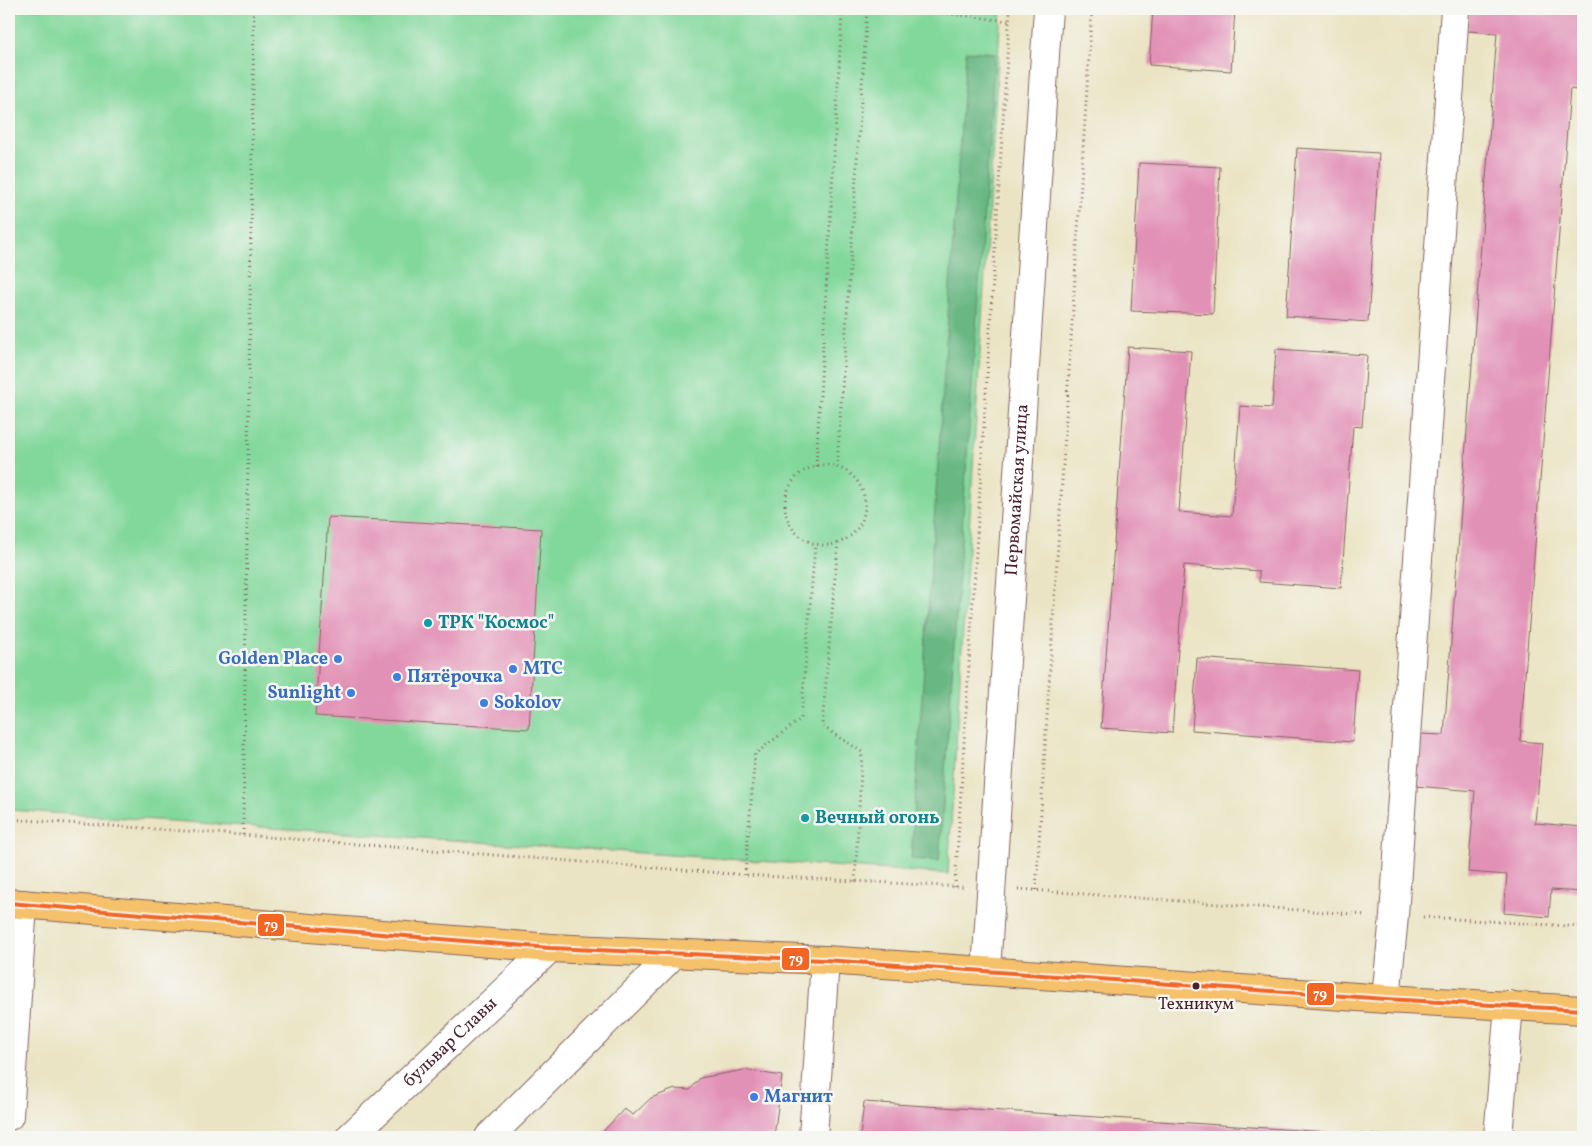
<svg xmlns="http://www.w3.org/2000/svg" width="1592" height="1146" font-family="Vollkorn,serif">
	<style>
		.green { fill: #82d89b; stroke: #667c63 }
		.forest { fill: #69b883; stroke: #5a6c57 }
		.building { fill: #e291b6 }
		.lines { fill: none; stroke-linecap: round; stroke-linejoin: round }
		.minor-casing { stroke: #826461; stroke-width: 30 }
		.major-casing { stroke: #826461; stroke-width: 30 }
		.path { stroke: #826461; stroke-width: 3; stroke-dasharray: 1 4; stroke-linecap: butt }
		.minor { stroke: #fff; stroke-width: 28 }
		.major { stroke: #f5c16b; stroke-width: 28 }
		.bus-1-casing { stroke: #f6f6f2; stroke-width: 8 }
		.bus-1 { stroke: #f26522; stroke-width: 4 }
		.culture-dot { fill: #0f9aa8; stroke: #f6f6f2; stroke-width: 2 }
		.shop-dot { fill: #3f7fe0; stroke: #f6f6f2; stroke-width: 2 }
		.bus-dot { fill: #4a1f2b; stroke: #f6f6f2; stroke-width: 2 }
		.labels { text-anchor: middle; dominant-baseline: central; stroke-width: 5; stroke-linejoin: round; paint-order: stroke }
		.bus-label { font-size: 17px; fill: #4a1f2b; stroke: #f6f6f2 }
		.street-label { font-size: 18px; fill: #4a1f2b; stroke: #f6f6f2 }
		.culture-label { font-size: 18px; font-weight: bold; fill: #0d838f; stroke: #f6f6f2; text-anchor: start }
		.shop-label { font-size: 18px; font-weight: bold; fill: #366cbe; stroke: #f6f6f2; text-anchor: start }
		.line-badge { stroke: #f6f6f2; stroke-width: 2 }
		.badge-label { font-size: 14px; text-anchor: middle; font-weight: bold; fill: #fff }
	</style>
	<rect width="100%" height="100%" fill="#f6f6f2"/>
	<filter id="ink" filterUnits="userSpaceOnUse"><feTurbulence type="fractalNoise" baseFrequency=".02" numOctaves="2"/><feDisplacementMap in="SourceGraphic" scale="10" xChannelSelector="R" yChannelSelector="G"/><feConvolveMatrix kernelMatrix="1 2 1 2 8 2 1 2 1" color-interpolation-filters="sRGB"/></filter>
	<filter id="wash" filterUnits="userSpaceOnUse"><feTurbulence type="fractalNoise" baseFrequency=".0096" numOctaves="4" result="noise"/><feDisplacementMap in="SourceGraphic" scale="20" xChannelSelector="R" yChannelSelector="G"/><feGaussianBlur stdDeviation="1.12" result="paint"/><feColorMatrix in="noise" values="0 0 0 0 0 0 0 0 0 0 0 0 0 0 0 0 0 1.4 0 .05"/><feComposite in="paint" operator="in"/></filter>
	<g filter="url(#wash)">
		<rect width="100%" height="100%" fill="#ebe4c4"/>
		<path class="green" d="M9,9H1001L948,874L9,810Z"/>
		<path class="forest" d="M966,51L995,53L939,861L911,859Z"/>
		<g id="blocks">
			<path class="building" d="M1153,9H1235L1231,71L1149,65Z
				M1469,9H1583V91L1570,89L1520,741L1542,743L1535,823L1583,827V892L1551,890L1549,917L1504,913L1507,875L1468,872L1475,791L1415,786L1419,734L1444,735L1497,33L1467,31Z
				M1297,148L1379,153L1368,322L1286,316Z
				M1139,163L1220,167L1213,314L1131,311Z
				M1128,347L1191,351L1179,512L1232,516L1240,406L1272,408L1276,349L1367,355L1362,427L1353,426L1341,588L1259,582V571L1184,565L1172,733L1101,728Z
				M328,517L541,529L529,729L315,716Z
				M1197,658L1358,670L1353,742L1192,730Z
				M744,1070L782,1076L774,1137H598L624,1109L633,1115L651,1098L675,1089L690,1090L700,1078Z
				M864,1102L1391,1136V1137H860Z"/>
		</g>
	</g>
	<g filter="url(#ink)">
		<use href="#blocks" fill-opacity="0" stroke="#826461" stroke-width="1"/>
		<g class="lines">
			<g class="minor-casing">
				<g id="minor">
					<path id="s1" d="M986,971L1048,9"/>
					<path d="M1386,999L1394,916L1455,9"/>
					<path d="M9,1116L23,904"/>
					<path id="s2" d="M350,1137L550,948"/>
					<path d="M489,1137L674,954"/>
					<path d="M813,1137L825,960"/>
					<path d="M1498,1137L1509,1005"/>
				</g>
			</g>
			<g class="major-casing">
				<path id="major" d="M9,903L550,948L825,960L1386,999L1583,1010"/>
			</g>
			<path class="path" d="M800,9L842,14
				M908,9L1009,21
				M785 505a40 40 0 1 1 80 0a40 40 0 1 1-80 0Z
				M816,466L842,14L856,9
				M837,467L867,9
				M838,543L822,726L862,752L855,882
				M9,819L243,835L745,875L963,887
				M243,835L254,9
				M745,875L755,754L801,719L815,544
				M955,887L1010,9
				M1018,889L1366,915
				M1036,890L1092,9
				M1423,917L1583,927"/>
			<use href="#minor" class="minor"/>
			<use href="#major" class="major"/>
			<g class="bus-1-casing">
				<path id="bus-1" d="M9,903L550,948L825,960L1386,999L1583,1010"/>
			</g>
			<use href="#bus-1" class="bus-1"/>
		</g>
	</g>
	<g class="culture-dot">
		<circle cx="428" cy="623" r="5"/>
		<circle cx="805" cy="818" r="5"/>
	</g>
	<g class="shop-dot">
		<circle cx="338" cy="659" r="5"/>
		<circle cx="513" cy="669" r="5"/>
		<circle cx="397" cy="677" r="5"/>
		<circle cx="351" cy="693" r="5"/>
		<circle cx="484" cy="703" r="5"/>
		<circle cx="754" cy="1097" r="5"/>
	</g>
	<circle class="bus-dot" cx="1196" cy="986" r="4.5"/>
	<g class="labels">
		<g class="bus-label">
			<text x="1196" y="1004">Техникум</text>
		</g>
		<g class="street-label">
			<text stroke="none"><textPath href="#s1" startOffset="482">Первомайская улица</textPath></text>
			<text stroke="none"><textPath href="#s2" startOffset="138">бульвар Славы</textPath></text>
		</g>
		<g class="culture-label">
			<text x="438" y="623">ТРК "Космос"</text>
			<text x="815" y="818">Вечный огонь</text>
		</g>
		<g class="shop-label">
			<text x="328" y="659" text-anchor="end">Golden Place</text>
			<text x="523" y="669">МТС</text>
			<text x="407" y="677">Пятёрочка</text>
			<text x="341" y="693" text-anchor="end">Sunlight</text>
			<text x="494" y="703">Sokolov</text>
			<text x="764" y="1097">Магнит</text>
		</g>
	</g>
	<g class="line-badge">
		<rect x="257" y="913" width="28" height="24" rx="5" fill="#f26522"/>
		<rect x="781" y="947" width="29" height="24" rx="5" fill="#f26522"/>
		<rect x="1306" y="982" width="29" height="24" rx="5" fill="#f26522"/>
	</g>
	<g class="badge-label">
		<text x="271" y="930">79</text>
		<text x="796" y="964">79</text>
		<text x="1320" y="999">79</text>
	</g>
	<rect width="1592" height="1146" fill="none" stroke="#f6f6f2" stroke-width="30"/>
</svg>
